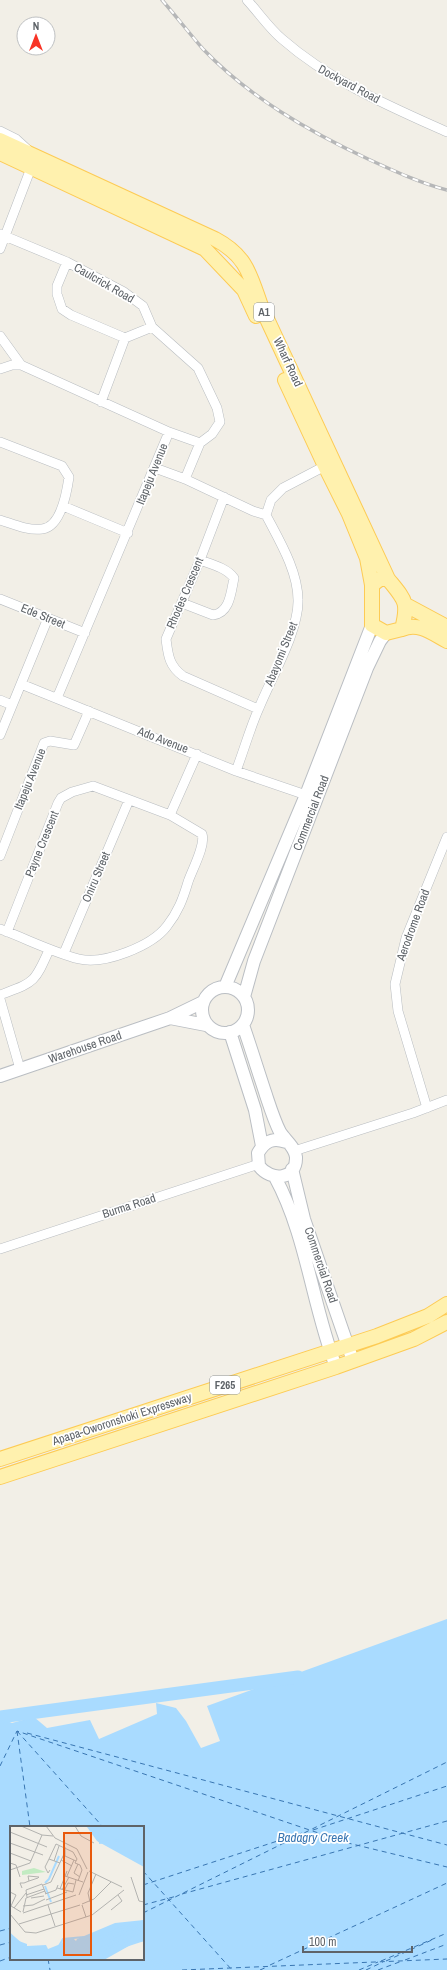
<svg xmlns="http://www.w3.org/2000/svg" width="447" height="1970" font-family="'Archivo Narrow',sans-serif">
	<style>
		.water { fill: #a9dbff; fill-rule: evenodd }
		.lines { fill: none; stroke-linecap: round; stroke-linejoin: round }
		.river { stroke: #a9dbff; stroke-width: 13 }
		.ferry { stroke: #3976b2; stroke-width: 1; stroke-dasharray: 5 4; stroke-linecap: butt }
		.minor-casing { stroke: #b9bdc1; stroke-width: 10 }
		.secondary-casing { stroke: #babec3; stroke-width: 14 }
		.primary-casing { stroke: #fdcb54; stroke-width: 16 }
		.minor { stroke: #fff; stroke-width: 9 }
		.secondary { stroke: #fff; stroke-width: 12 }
		.primary { stroke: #fff1ae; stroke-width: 14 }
		.rail-casing { stroke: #b6b7b8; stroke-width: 3.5 }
		.rail { stroke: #fff; stroke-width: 2; stroke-dasharray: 6; stroke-linecap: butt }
		.labels { text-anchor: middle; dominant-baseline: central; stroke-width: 3.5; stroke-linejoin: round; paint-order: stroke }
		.shield { fill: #fff; stroke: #8e9295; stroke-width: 1 }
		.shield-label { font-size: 11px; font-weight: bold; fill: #5e6368 }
		.street-label { font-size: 12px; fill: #5e6368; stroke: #fff }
		.water-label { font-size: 13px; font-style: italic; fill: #3976b2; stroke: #fff }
		.inset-river { fill: none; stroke: #a9dbff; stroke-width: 2 }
		.inset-road { fill: none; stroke: #b3b3b0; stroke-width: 1 }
		.view { fill: #e8590c; fill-opacity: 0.15; stroke: #e8590c; stroke-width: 2 }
		.inset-edge { fill: none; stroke: #5e6368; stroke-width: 2 }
	</style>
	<rect width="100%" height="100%" fill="#f2efe7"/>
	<path class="water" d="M447,1619V1970H0V1718L12,1723L34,1717L47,1728L90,1720L99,1739L157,1714L156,1703L176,1708L186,1721L201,1748L220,1741L207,1706ZM11,1827H143V1959H11Z"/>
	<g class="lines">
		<path class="river" d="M0,1717L298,1677"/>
		<path class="ferry" d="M17,1731L103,1827
			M17,1731L30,1827
			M27,1733L447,1845
			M0,1766L17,1731L348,1843L447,1867
			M313,1830L447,1786
			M143,1871L232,1970
			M143,1885L302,1833
			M182,1894L447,1821
			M143,1905L177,1896
			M143,1913L447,1762
			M0,1931L11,1928
			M0,1945L11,1942
			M48,1959L50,1970
			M405,1960L447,1944
			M0,1961L11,1957
			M381,1961L447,1933
			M386,1961L434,1939
			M270,1965L447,1883
			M182,1970L447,1959
			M260,1970L267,1967
			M359,1970L378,1962
			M366,1970L383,1962
			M378,1970L402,1961"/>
		<g class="minor-casing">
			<path id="minor" d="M247,0C259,13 269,28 282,39C330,81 389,106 447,132
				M0,131L16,139L27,149
				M0,234L67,262L124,292L143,306L152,327L198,368L217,408L220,422L212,434L200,443L185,479
				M0,249L31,168V163
				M67,262L57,286V294L62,309L71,315L125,338
				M0,336L21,365L169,432L200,443
				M0,369L12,365H21
				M101,402L125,338L152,327
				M0,442L62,466L69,477C67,491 61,527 42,529C28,531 13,524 0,520
				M155,468L185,479L253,511L266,515C279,540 298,571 298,600C299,631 271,678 259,708C250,728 244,750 236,771
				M224,497L200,560L166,639C168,655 169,666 183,676L258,709
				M63,506L128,533
				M266,515L271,500L283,488L325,466
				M0,599L85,633
				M182,603L213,615C230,613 231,592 234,578C227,568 211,564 200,560
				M21,684L236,771L306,795
				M57,698L169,432
				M0,700L12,705
				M0,735L48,618
				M170,815L197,754
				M0,856L44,743L50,741L74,745L89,711
				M0,929C27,939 52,952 79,959C104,965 152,946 167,926C178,912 183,899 188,882C192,870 206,845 202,834L170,815L93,786L72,792L61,798L58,803L7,932
				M64,953L129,800
				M0,995C34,982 34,984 49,950
				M0,999L20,1069
				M427,1108L398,1011L395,984L406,938L447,837
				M294,1151L413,1113L447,1100
				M0,1249L259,1164"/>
		</g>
		<g class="secondary-casing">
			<path id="secondary" d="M225,987L306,795L372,625
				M202 1010a23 23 0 1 1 46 0a23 23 0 1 1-46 0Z
				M244,997L254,961L367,668L380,641L386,633
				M170,1018L206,1025
				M243,1025C251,1048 258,1071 266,1095C270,1107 274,1120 280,1132C285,1140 295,1147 296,1157C297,1180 271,1182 259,1166L258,1153C265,1141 273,1137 286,1142
				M230,1032L255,1110L262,1146
				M0,1076L170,1018L203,1002
				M292,1169L304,1219L353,1361
				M275,1177C307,1236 312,1305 336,1367"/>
		</g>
		<g class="primary-casing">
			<path id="primary" d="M0,140L215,239C247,256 250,275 261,306L388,579
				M0,153L205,249L244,290L256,316
				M285,380L325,466L349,514L367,558L372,585
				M380,579H388C405,600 409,602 402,629L386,633L372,625V585Z
				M406,605L447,627
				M402,629C419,622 432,633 447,641
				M0,1459L377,1336L428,1316L447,1304
				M0,1477L336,1367L414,1339L447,1322"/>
		</g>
		<use href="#minor" class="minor"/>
		<use href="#secondary" class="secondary"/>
		<use href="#primary" class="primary"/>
		<g class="rail-casing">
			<path id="rail" d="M162,0C176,16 189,33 203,49C249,97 308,131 368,159C394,171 420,183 447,190"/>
		</g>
		<use href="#rail" class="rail"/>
	</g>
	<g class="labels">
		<g class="shield">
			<rect x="254" y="303" width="20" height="18" rx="3"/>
			<rect x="210" y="1376" width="30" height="18" rx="3"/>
		</g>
		<g class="shield-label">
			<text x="264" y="312">A1</text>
			<text x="225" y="1385">F265</text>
		</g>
		<g class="street-label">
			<text transform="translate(349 84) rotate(28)">Dockyard Road</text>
			<text transform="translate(104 283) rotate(30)">Caulcrick Road</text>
			<text transform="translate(288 362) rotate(65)">Wharf Road</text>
			<text transform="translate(152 474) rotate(-68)">Itapeju Avenue</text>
			<text transform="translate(185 593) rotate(-67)">Rhodes Crescent</text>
			<text transform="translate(43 616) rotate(22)">Ede Street</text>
			<text transform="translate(281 654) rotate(-68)">Abayomi Street</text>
			<text transform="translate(163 740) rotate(21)">Ado Avenue</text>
			<text transform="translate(30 779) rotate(-68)">Itapeju Avenue</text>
			<text transform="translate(311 813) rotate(-69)">Commercial Road</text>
			<text transform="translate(42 844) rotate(-68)">Payne Crescent</text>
			<text transform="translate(96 877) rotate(-67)">Oniru Street</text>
			<text transform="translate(413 925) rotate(-70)">Aerodrome Road</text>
			<text transform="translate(85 1047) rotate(-19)">Warehouse Road</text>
			<text transform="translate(129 1206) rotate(-18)">Burma Road</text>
			<text transform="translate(321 1265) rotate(71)">Commercial Road</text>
			<text transform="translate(122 1419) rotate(-18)">Apapa-Oworonshoki Expressway</text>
		</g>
		<g class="water-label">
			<text x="313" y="1837">Badagry Creek</text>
		</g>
	</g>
	<g transform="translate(10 1826)">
		<rect width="134" height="134" fill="#f2efe7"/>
		<path d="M24,42L36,46L12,49V45Z" fill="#c2ebc2"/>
		<path d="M134,0V41L87,15L77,1ZM134,94V115L124,117L94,134H0V106L6,114L17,118V120L36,119L38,123L53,117V113L63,112L66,115L67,113L105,97Z" fill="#a9dbff"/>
		<path class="inset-river" d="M113,0L130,11M104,15L134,12M89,16L95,0M89,17L134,11M35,57L39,53L49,30M35,60L41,76M0,108L15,121L40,128L53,129L110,102L134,95M0,111L10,121L39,131L47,129M0,112L20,130M105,113L134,101M119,114L134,107M0,115L11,129L6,134M0,117L9,128L0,133M64,117L88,123M0,119L9,131L34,130M76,119L134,98M6,120L17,134M49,120L53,113L74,111M10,122L24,130M68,123L134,106M35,126L41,127L51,121L55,114L104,127M79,127L124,108M82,127L134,109M90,127L134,111M94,127L134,114M50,128L68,122M72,128L99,116M45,130L102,127M65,134L76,129M74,134L87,129M77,134L89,128M87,134L116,120"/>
		<path class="inset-road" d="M11,0L32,9M36,0L45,12L67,23L77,43M65,0L71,10L84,17M0,6L37,21M0,17L33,29M55,21V30L66,35M0,27L21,35M39,33L35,41L38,47L40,44M51,34L62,40M44,35L49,20M0,37L6,39L10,51M50,37L39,33L46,18L63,26L67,33L65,37M65,37L70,39L72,44L68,55M68,38L64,47L70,51M0,44L20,37L32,9L43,10M79,45L112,61M55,50L73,56M57,50L64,34M121,51L129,75L134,76M33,59L41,56L54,28M12,62L10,57H14L19,55L28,52L29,51L18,50L19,55M47,62L63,66L66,54M50,63L57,45M52,64L59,51M54,65L58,57L64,58M0,66L6,69L1,80L11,86M35,68L46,64L48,59M16,69L34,63M69,69L78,46M17,71L16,64L32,58L36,68M21,72L34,70M36,74L57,66M80,76L78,67L86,48M72,78L84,73L101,56M38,79L45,100M72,79L76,91M13,80L23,79L35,73M4,82L16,67M101,84L112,75L108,69M13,86L16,72L35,65M13,87L66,69M0,88L15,106L26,107L82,89L114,64M9,98L70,79"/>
		<path class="view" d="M54,7H81V129H54Z"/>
		<rect width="134" height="134" class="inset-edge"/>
	</g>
	<g transform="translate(36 36)"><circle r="19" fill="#ffffff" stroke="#bfc1c3"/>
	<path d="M0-3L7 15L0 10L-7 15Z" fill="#f83426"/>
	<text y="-6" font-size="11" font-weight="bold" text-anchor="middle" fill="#5e6368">N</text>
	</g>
	<path d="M303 1946v6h109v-6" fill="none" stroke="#5e6368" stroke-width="2"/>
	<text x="309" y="1946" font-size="12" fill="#5e6368" stroke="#ffffff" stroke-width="3" paint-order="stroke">100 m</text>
</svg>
